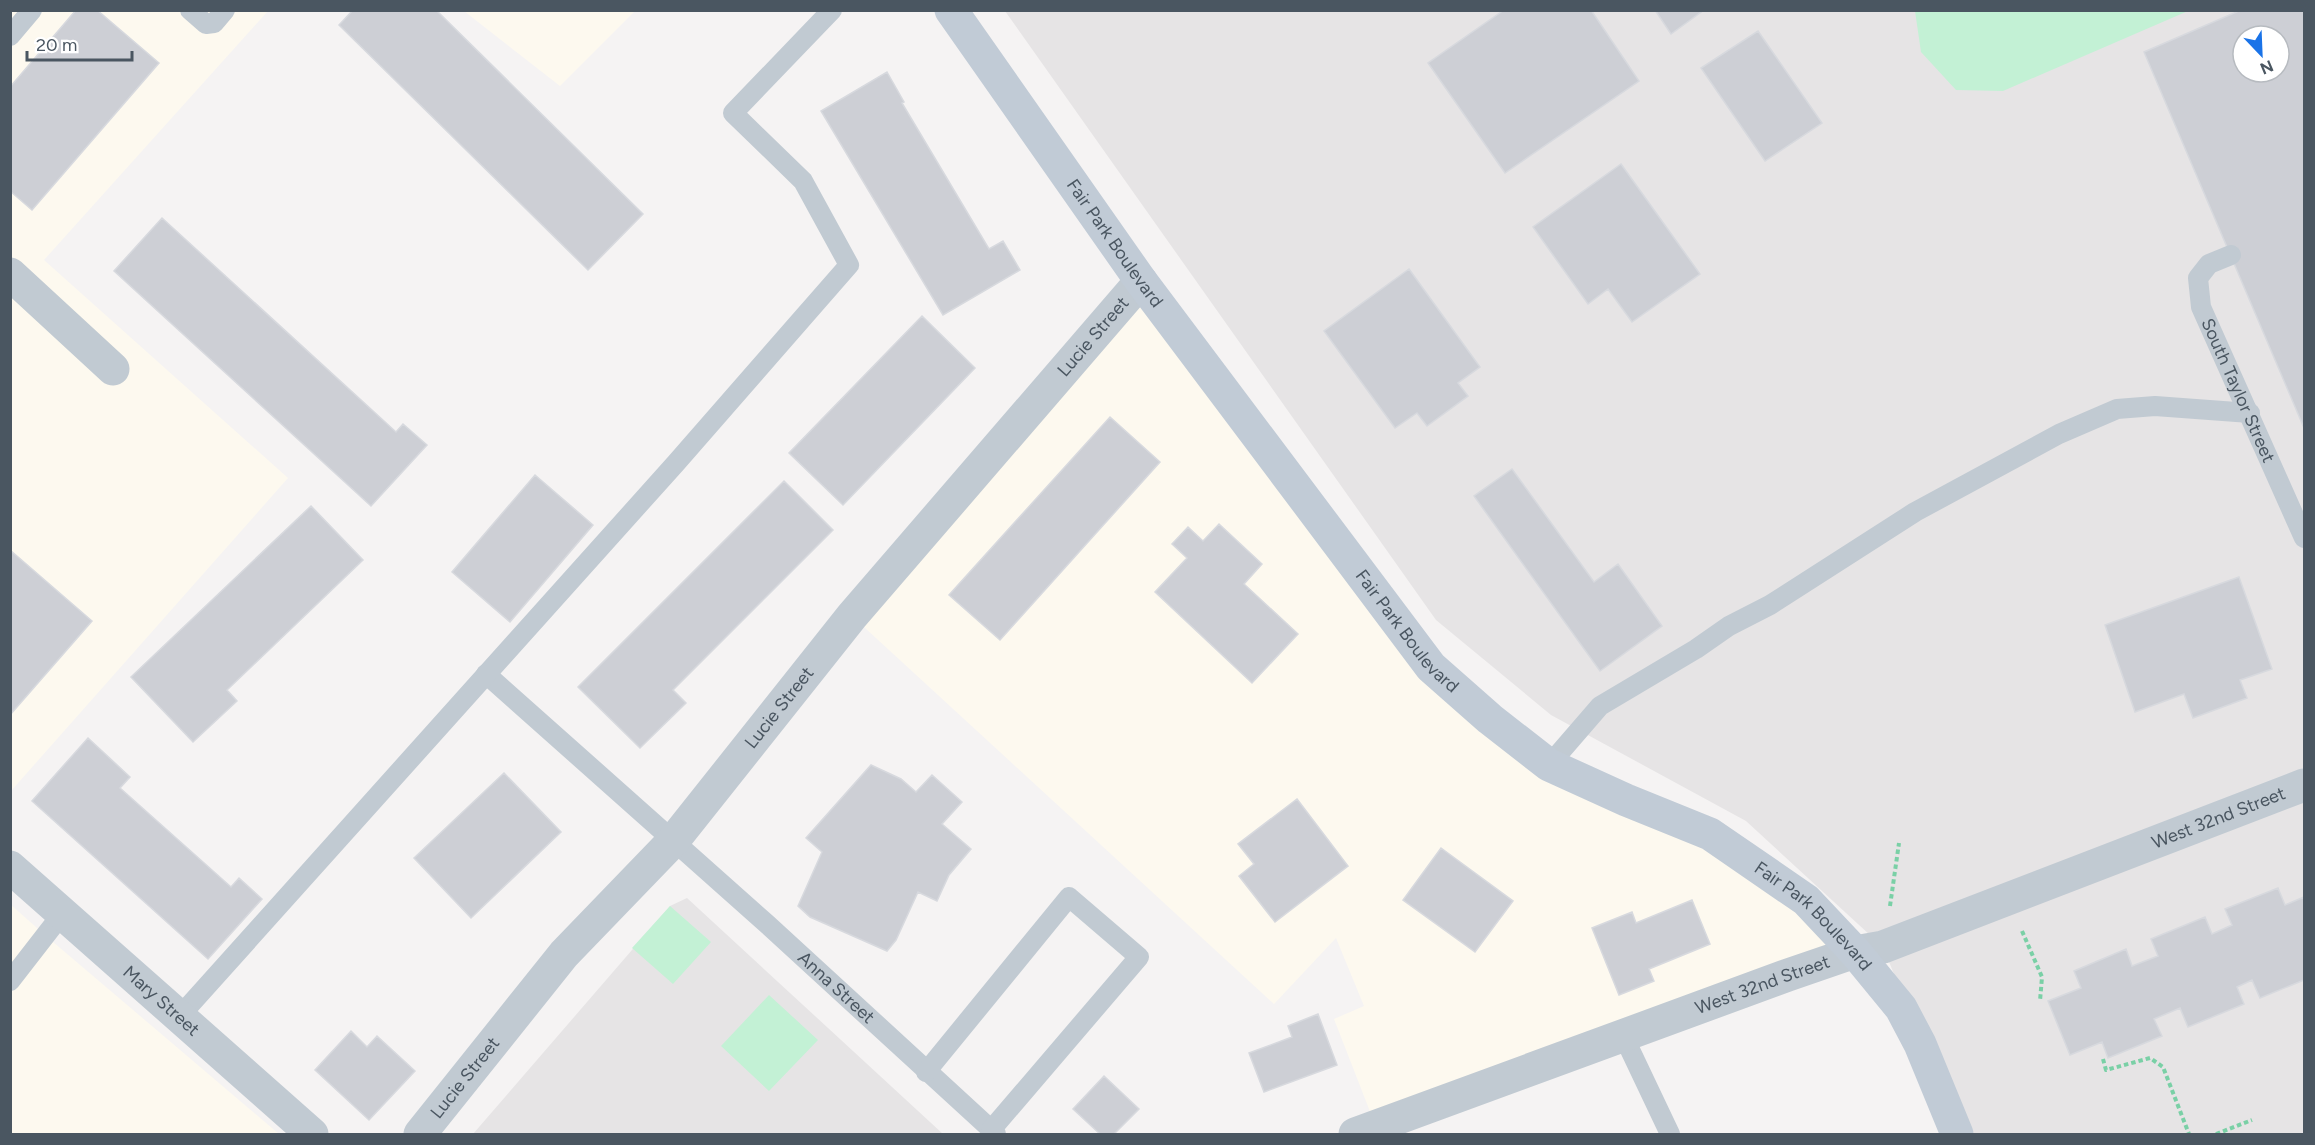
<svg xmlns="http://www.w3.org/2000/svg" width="2315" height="1145" font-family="Figtree,sans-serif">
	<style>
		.commercial { fill: #fdf9ef }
		.education { fill: #e6e4e5; fill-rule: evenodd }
		.green { fill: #c3f1d5 }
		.building { fill: #cdcfd5; stroke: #d7d9de; stroke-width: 1.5; fill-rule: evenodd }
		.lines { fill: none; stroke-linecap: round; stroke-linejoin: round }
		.path { stroke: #7ad0a6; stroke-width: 4; stroke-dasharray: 4.5 3; stroke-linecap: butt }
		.lane { stroke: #c1cad2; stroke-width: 20 }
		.street { stroke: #c1cad2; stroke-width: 33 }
		.secondary { stroke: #c1cbd6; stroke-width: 33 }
		.labels { text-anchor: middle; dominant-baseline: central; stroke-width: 4.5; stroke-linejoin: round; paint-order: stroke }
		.street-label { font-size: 18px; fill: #4a5661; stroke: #fff }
	</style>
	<rect width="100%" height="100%" fill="#f5f3f3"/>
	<path class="commercial" d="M11,11H268L44,260L288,478L11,791Z
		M464,11H635L560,86Z
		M1141,281L1431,667L1549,765L1710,834L1855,952L1376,1127L1334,1019L1364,1006L1336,938L1274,1004L852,616Z
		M10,904L46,936L279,1134H11Z"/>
	<path class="education" d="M1005,11H2304V1134H1959L1883,947L1746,821L1551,715L1436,620ZM2243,36H2279V72H2243Z
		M687,898L943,1134H473L670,906Z"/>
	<path class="green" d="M1915,11V10L2188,11L2003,91L1956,90L1921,52Z
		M670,906L711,942L673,984L632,948Z
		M769,995L818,1040L769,1091L721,1046Z"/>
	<path class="building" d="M76,10H97L159,63L32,210L10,191V87Z
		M353,10H436L643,214L588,270L339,25Z
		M1504,10H1591L1639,81L1505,173L1428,63Z
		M1655,10H1704L1671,34Z
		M2241,10H2304V428L2144,52ZM2243,36H2279V72H2243Z
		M1758,31L1822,123L1765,161L1701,68Z
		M887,72L904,102L902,103L989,249L1003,241L1020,270L943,315L821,111Z
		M1621,164L1700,274L1632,322L1608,289L1588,304L1533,227Z
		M162,218L396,432L403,424L427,445L371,506L114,271Z
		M1409,269L1480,367L1458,383L1468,396L1427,426L1417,413L1395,428L1324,331Z
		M922,316L975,368L843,505L789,453Z
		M1110,417L1160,462L1000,640L949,595Z
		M1512,469L1594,582L1618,564L1662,626L1600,671L1474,496Z
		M535,475L593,525L510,622L452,572Z
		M784,481L833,530L673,690L686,703L640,748L578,687Z
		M311,506L363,560L227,690L237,701L193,742L131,677Z
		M1219,524L1262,564L1244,584L1298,634L1252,683L1155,592L1187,558L1172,544L1188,527L1203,541Z
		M10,550L92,621L10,715Z
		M2239,577L2272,669L2240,680L2247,698L2193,718L2184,694L2135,712L2105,625Z
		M88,738L130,777L120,788L231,887L239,878L262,899L208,959L32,801Z
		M871,765L901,779L916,792L932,775L962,802L942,824L971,849L949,875L937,901L918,892L896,940L887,951L810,917L798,906L822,852L806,838Z
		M504,773L561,832L471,918L414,858Z
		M1297,799L1348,866L1275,922L1239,876L1254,864L1238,844Z
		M1441,848L1513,901L1475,952L1403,900Z
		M2278,888L2285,905L2304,897V980L2260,998L2252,980L2237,987L2244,1004L2188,1027L2180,1008L2154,1019L2162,1036L2108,1058L2102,1042L2070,1055L2048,1001L2081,988L2074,971L2126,949L2132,966L2158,956L2151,939L2205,917L2212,934L2232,925L2225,909Z
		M1692,900L1710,944L1649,969L1654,981L1619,995L1592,928L1632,912L1636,923Z
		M1318,1014L1337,1065L1264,1092L1249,1053L1292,1037L1288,1026Z
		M351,1031L367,1047L377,1036L415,1071L369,1120L315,1070Z
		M1104,1076L1139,1109L1114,1134H1100L1073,1109Z"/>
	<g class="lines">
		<path class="path" d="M1890,906L1899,843
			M2022,931L2042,977L2040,1001
			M2103,1059L2106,1070L2150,1058L2163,1067L2189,1134
			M2216,1134L2252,1120"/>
		<g class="lane">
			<path d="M190,10L206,24L214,23L225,10"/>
			<path d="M10,36L32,10"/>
			<path id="s1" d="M2231,255L2209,264L2198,278L2201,307L2304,538"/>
			<path id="s2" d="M486,674L767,924L996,1134"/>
			<path d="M1549,765L1600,706L1696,649L1729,626L1770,605L1915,512L2059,434L2117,409L2155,406L2250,413"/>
			<path d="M10,981L62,914"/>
			<path d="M179,1017L676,463L849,265L803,181L733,113L832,10"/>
			<path d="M1623,1035L1670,1134"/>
			<path d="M926,1072L1069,897L1139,957L991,1130"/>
		</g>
		<g class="street">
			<path d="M10,274L113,369"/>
			<path id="s3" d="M10,867L312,1134"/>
			<path id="s4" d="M420,1134L564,954L674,840L852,616L1141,281"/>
			<path id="s5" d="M1355,1134L1788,975L1855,952L1883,947L2304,785"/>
		</g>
		<path class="secondary" id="s6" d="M951,10L1141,281L1431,667L1490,719L1549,765L1626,800L1710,834L1806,900L1855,952L1901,1008L1920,1044L1957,1134"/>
	</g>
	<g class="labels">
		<g class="street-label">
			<text stroke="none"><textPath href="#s6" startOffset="285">Fair Park Boulevard</textPath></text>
			<text stroke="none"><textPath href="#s4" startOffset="1044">Lucie Street</textPath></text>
			<text stroke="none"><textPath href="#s1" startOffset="162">South Taylor Street</textPath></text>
			<text stroke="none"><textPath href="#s6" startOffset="771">Fair Park Boulevard</textPath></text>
			<text stroke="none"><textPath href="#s4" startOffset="558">Lucie Street</textPath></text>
			<text stroke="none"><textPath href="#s5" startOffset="920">West 32nd Street</textPath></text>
			<text stroke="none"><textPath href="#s6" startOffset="1275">Fair Park Boulevard</textPath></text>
			<text stroke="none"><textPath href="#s5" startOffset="434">West 32nd Street</textPath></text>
			<text stroke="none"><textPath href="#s2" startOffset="470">Anna Street</textPath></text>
			<text stroke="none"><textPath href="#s3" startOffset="202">Mary Street</textPath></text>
			<text stroke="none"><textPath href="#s4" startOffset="72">Lucie Street</textPath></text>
		</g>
	</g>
	<rect width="2315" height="1145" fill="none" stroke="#4a5661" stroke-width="24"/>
	<g transform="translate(2261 54) rotate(157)"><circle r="28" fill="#ffffff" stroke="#b7bbc0" stroke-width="1.5"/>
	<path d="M0-4.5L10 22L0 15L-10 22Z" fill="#1a73e8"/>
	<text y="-9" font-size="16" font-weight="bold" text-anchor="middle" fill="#4a5661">N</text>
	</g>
	<path d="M27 51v9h105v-9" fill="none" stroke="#4a5661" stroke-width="3"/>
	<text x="36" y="51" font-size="18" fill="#4a5661" stroke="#ffffff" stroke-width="4.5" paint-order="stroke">20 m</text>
</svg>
